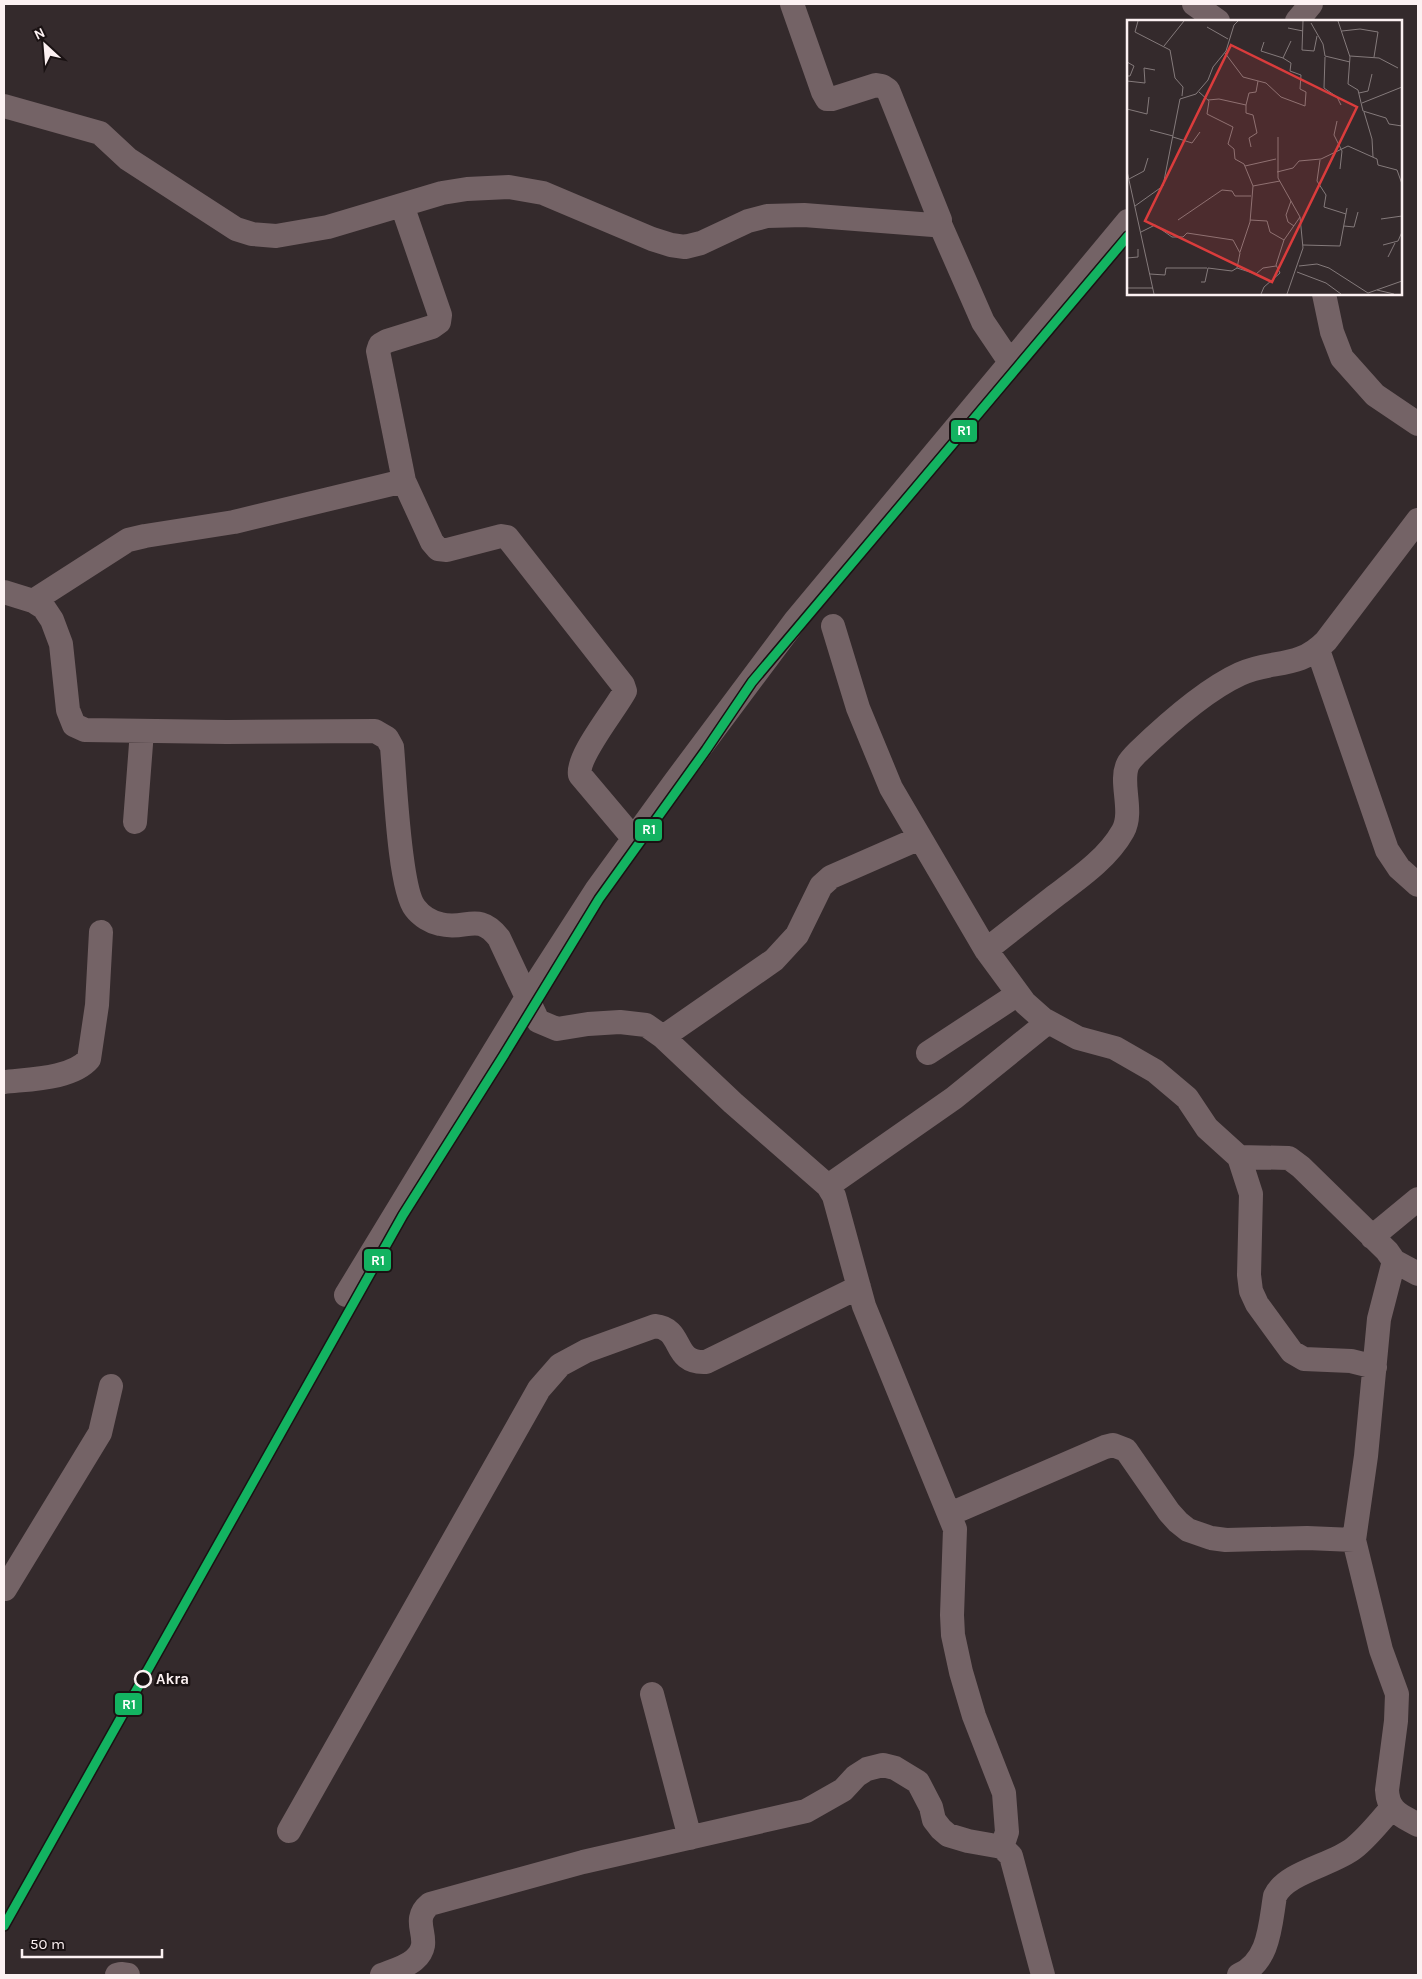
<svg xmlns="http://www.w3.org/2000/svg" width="1422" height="1979" font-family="Karla,sans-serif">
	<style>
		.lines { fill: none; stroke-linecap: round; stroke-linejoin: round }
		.minor { stroke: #746366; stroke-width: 24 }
		.rail-1-casing { stroke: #1a1213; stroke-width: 12 }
		.rail-1 { stroke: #13b361; stroke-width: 9 }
		.stop-dot { fill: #1a1213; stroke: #fcf1f2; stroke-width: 2.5 }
		.labels { text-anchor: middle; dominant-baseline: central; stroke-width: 5; stroke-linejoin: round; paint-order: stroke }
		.stop-label { font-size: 15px; font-weight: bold; fill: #fcf1f2; stroke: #1a1213; text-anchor: start }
		.inset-road { fill: none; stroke: #847a7b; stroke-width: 1 }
		.view { fill: #da3c3c; fill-opacity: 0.15; stroke: #da3c3c; stroke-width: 2.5 }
		.inset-edge { fill: none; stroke: #fcf1f2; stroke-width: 2.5 }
		.line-badge { stroke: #1a1213; stroke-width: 2 }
		.badge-label { font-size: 14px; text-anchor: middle; font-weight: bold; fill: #fff }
	</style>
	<rect width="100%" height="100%" fill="#342a2c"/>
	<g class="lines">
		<path class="minor" d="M1194,4L1218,21
			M1297,21L1311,4
			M4,106L100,133L128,159L236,229L252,234L276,236L328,227L442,193L467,189L509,187L543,193L652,239L671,245L685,247L701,243L748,221L767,216L804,215L933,225L940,224V220L888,90L882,86L876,85L832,99H827L823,92L792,4
			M402,205L440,315L439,322L432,327L387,341L380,345L378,351L404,481L432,542L438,549L447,550L501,536L507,537L623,685L625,691C615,710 576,757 580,775L634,839
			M940,224L983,322L1010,362
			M1324,294L1332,332L1342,358L1375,395L1418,424
			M4,592L33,601L44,608L52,620L61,644L68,710L74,725L85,730L227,732L375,731L387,738L392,747C395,778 399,888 415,908C421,916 431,922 440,924C466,931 478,911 499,938L538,1021L557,1029L588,1024L620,1022L646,1025L663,1037L733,1103L828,1186L834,1196L864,1306L955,1529L952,1615L953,1635L961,1672L974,1716L1004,1793L1007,1832L1002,1847
			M33,601L128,540L145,536L234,522L404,481
			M833,626L858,708L891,788L986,950L1025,1003L1043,1019L1078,1038L1115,1048L1155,1071L1187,1098L1207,1128L1239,1157L1289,1158L1301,1167L1387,1251L1394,1261L1379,1319L1366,1456L1354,1540L1381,1650L1397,1694L1396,1721L1387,1790C1388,1812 1401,1815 1418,1825
			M1318,650L1387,850L1399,868L1418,885
			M135,822L142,731
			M986,950C1009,932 1032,914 1055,896C1079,878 1108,858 1123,831C1134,811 1119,782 1128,764C1130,760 1135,755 1138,752C1164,727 1207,689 1240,674C1272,659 1298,670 1326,641L1418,520
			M663,1037L774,960L797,935L821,886L831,877L920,838
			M928,1053L1018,994
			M4,1082C29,1079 72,1079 89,1059L97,1005L101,932
			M1239,1157L1251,1194L1249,1275L1251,1291L1257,1304L1292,1352L1304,1359L1351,1361L1375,1367
			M828,1186L954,1098L1048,1022
			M1372,1237L1418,1199
			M1394,1261L1418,1274
			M346,1295L526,999L597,889L674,783L795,621L1128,221
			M950,1514L1105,1447L1113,1445L1126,1450L1169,1512L1178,1522L1188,1530L1211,1538L1226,1540L1307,1538L1354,1540
			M5,1589L100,1433L111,1386
			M652,1694L690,1838
			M289,1831L539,1389L560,1365L586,1351L655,1326C685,1329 671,1364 706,1362L859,1287
			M117,1975L121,1974L128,1975
			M382,1975C392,1971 406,1967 414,1960C437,1940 407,1923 430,1904L583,1862L806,1811L843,1790L856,1776L867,1769L883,1765L895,1768L918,1782L931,1807L934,1820L941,1829L948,1835L968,1841L1002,1847L1011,1856L1043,1975
			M1239,1975C1270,1961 1270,1925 1275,1896C1286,1872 1333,1865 1354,1848C1368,1837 1380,1821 1392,1808"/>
		<g class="rail-1-casing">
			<path id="rail-1" d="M4,1926L403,1215L504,1055L599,899L706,750L752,682L1128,236"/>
		</g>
		<use href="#rail-1" class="rail-1"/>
	</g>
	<circle class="stop-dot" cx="143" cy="1679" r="8"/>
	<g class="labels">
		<g class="stop-label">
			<text x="156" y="1679">Akra</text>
		</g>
	</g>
	<g transform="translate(1127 20)">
		<rect width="275" height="275" fill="#342a2c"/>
		<path class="inset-road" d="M11,1L8,12L43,30L48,58L56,67L55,76M176,1L175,30L187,31L190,16M211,1L223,37L221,64L231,70L236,91L259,98L262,104L275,106M184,3L196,24L198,36L223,42M80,7L101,19M161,8L176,11M215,11L233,9L251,12L247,37M137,22L134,31L156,38M37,26L57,1M98,33L116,57L139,63L154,77L178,86L179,72L173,69L174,55L163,51L164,43L156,38L164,21M223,36L252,38L271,48M198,37L197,68L210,77L214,85M0,42L7,46L3,56H0M0,61L18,63L17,48L28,50M72,72L82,81L80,94L106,107L101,124L107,129L108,139L117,144L126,166L123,202L113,232M232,73L241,71L245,54M81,80L92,79L119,85M235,83L275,67M0,89L20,94L22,77M237,92L245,119L246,137M210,101L207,115L215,131L213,149M23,110L46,116M46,117L65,123L73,112M124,127L122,118L130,113L126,95L119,93V85L122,73L129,72L131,61M193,140L190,161L199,175L197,187L219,194M118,146L149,139M0,151L27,274M150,152L166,148L172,141L194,139L221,126L250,139L251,145L270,150L275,164M2,159L17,151L21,138M126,166L153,161M164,181L159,195L161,202L167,206M8,186L36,166L53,79L69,74L81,60L86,47L99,31L107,5L111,1M254,199L275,196M51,200L95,170L105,171L108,176H124M123,200L140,201L143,212L157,220M217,206L227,207L231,192M14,212L28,205L45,217H56L60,213L106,220L113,233L110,248L105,251L81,248L78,262H74M176,225L213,226L220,188M256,225L271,221L275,212M261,237L268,223M0,238L11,237V229M172,246L190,244L202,248L241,273L275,261M110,248L129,254L136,248L149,246M170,252L199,263L214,274M23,254L38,255L39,248H80M0,268H26M250,270L267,274M134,274L137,267L153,253L149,245L157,220L173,197L151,158V117M160,274L176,228L173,197"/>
		<path class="view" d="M104,25L230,87L145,262L18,201Z"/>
		<rect width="275" height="275" class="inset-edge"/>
	</g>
	<g class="line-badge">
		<rect x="950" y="419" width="28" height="24" rx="5" fill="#13b361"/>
		<rect x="634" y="818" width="29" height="24" rx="5" fill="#13b361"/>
		<rect x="363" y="1248" width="29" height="24" rx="5" fill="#13b361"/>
		<rect x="114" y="1692" width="29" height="24" rx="5" fill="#13b361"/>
	</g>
	<g class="badge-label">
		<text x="964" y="435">R1</text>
		<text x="649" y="834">R1</text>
		<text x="378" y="1265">R1</text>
		<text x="129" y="1709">R1</text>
	</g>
	<rect width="1422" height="1979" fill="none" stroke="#fcf1f2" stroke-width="10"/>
	<g transform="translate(45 45) rotate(334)" stroke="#1a1213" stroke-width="4" paint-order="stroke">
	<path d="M0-4L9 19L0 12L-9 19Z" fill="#fcf1f2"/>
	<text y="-8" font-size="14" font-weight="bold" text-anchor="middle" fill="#fcf1f2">N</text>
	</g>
	<path d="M22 1949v8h140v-8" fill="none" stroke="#fcf1f2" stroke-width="2.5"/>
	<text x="30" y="1949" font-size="15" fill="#fcf1f2" stroke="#1a1213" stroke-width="4" paint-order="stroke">50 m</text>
</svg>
